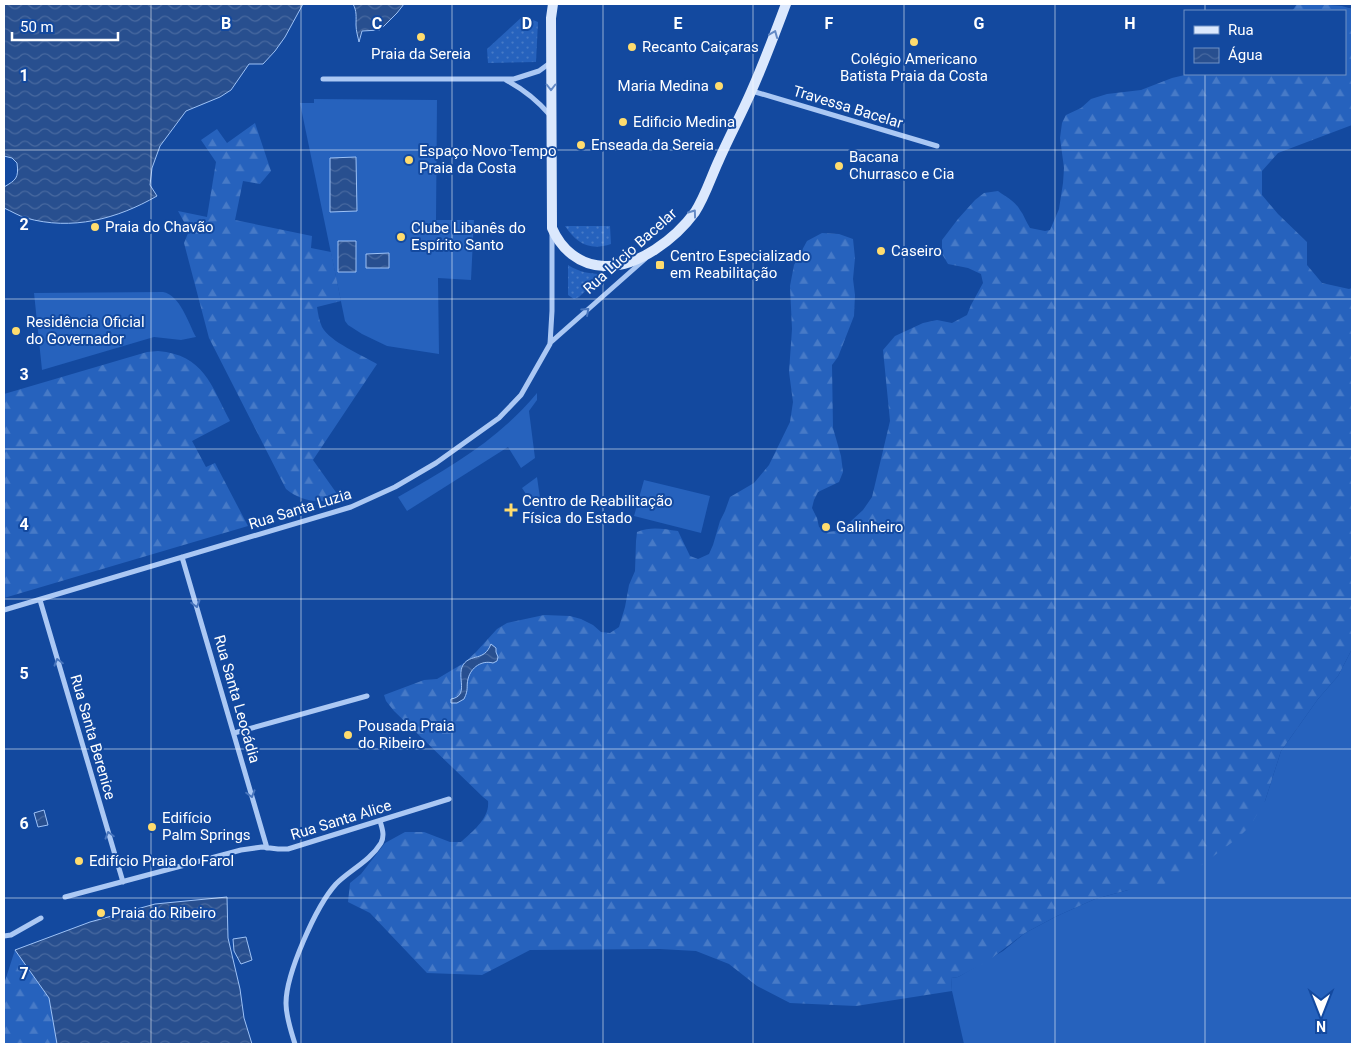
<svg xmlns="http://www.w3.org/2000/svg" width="1356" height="1048" font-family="Roboto,sans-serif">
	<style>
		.grass { fill: #2662bd }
		.forest { fill: url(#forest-firs) }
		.park { fill: url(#park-dots) }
		.water { fill: url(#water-waves); stroke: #9dc2f7 }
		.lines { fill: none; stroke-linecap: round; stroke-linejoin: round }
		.street { stroke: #abc8f4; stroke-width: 5 }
		.secondary { stroke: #dbe8fd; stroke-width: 10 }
		.oneway { stroke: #6389c5 }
		.oneway2 { stroke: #4875bd }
		.grid { fill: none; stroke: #fff; stroke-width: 1; stroke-opacity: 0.55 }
		.poi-dot { fill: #ffdc6e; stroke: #13499f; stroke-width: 2 }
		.labels { text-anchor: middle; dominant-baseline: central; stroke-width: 4; stroke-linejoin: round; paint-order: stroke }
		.poi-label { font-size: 15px; fill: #fff; stroke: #13499f; text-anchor: start }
		.street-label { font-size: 15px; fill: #fff; stroke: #13499f }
		.grid-label { font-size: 16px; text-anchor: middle; font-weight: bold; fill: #fff; stroke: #13499f; stroke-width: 4; stroke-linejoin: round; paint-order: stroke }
	</style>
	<defs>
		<pattern id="forest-firs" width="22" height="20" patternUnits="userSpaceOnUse" patternTransform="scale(1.25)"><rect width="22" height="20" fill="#2662bd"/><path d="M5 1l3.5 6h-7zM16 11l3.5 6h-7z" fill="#477ac7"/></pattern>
		<pattern id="park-dots" width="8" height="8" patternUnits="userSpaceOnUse" patternTransform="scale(1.25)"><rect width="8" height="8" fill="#2662bd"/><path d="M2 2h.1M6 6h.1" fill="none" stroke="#477ac7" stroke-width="1.8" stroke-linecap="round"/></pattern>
		<pattern id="water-waves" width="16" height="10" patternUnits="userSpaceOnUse" patternTransform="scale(1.25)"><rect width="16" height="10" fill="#284f8f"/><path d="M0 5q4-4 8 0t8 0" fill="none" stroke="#4869a0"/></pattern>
	</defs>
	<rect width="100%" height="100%" fill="#13499f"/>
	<path class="grass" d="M314,99L437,100L436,220H474L471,280L438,278L439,354L387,346L362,334L348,325L345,321L300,103H314Z
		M163,292C180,295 188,322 196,337L181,340L154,337L42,370L34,293Z
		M537,393V400L529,411L535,458L521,468L508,447L407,511L398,497C451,466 497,441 537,393Z
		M537,477L541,505L536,509L522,488Z
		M644,480L710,496L701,533L634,516Z
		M1352,649V1044H964L952,991L951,978L958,977L1003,951L1025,933L1057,916L1095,899L1128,890L1265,801L1281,751L1318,699L1338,676Z"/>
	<path class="forest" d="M1297,4H1326L1328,5L1342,6L1352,9V125L1278,153L1262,171V195L1278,214L1307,242V265L1322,283L1349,289L1352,288V649L1338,676L1318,699L1281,751L1265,801L1250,826L1238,838L1192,872L1164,884L1128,890L1095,899L1057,916L1025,933L988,961L958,977L951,978L952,991L856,1006L790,1003L757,986L729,964L696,951L660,949L530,950L482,975L427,973L370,913L348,902L350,883L361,874L385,843L405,832H424L450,842H461C473,831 490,818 488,801L483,797L394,711L386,701L384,695L424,680L437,679L452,670L464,663L476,652L497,629L507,623L544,615L570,616L581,619L593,625L601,632L610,633L619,627L625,607L629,585L635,571L636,541L637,532C652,526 663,529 678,531L690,556L698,559L709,554L713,545L720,521L725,511L730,497L754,483L769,465L790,422L793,402L789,372L792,329L790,286L794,265L807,241L822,233L839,234L853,239L855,258L853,279L855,295L854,316L838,357L832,365L833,428L841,456L843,472L839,482L818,492L814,500L812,508L817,518L819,527L827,532L836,531L850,522L863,510L872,497L890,421L883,350L895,336L923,323L937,320L952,323L967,315L971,305L983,283L981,274L968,268L948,264L942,254V240L958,219L975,200L984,193L998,191C1006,197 1015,201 1020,210C1024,215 1026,222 1030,228L1045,231L1050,230L1059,209L1063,183L1064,168L1060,138L1062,123L1066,115L1081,108L1091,99L1107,94L1141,90L1172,78L1189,74H1345V11H1292Z
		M255,123L271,171L260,184L243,181L235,220L312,236L311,248L331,252L341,301L317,307C318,314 319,320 322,327C330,342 362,355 377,364L313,460L340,498C320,504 302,502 286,489L209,338L184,243L189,231L178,211L207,217L216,162L201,140L217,129L227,143Z
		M158,351C204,355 211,385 230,421L192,441L206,467L215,463L248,526L4,598V394L147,352Z
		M15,950L49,998L57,1044H4V984Z"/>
	<path class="park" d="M523,16L538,22L536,62L488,63L487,49Z
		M565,226H610L611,244C590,251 577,244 565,226Z
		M568,265C579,272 590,274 603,274L579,297L574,299L568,295Z"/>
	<path class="water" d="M4,4H303L285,37L275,51L263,64H249L231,90L220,97L186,111L160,146L152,168L150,185L157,196C117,219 72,231 26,218C19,216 11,211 4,208V187C16,180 19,178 17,163L12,158L4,156Z
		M353,4H404L397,13L380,30L362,31L359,42C358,37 356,31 356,25C356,17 357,11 353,4Z
		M356,157L357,211L330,212V158Z
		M338,241H356V272H338Z
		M389,253V268H366V254Z
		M491,644L496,648V652L498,657L497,661L493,663C482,660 471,667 468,679C466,687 469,689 464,699L457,703H451V699C470,696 456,677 463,665C471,653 484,662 491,644Z
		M44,810L48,825L38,827L34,813Z
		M227,897L228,938L240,989L244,1018L252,1044H57L49,998L15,950L90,922L155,904Z
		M246,937L252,960L241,964L234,951L233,939Z"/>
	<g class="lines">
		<path class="street" d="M323,79H514L539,71L550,63
			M506,80C523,89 537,100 550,115
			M752,91L937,146
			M550,343L645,259
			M182,557L267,848
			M40,600L123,882
			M4,610L351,507L395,487L436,463L499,418L521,395L550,344L552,311V233
			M234,733L367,696
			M65,897L241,850L262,847L278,849H288L449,799
			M4,936L11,935L41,918
			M295,1044C291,1031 286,1017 286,1003C286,974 316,906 336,884C350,870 370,861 381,843C385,835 382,828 380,821"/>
		<path class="secondary" d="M553,4L551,18L552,228C561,249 579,265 604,266C638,268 676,238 695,212C705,197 711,177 719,160C729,137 741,115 751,92C764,63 775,33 786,4"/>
	</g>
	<defs><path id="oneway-chevron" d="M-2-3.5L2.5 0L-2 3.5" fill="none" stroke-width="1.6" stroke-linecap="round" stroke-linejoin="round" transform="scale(1.25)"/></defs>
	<g class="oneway">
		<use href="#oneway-chevron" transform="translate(774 34) rotate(-68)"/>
		<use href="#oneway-chevron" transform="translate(551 87) rotate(90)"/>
		<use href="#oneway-chevron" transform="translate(693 213) rotate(-54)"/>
	</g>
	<g class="oneway2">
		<use href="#oneway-chevron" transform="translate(586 311) rotate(-42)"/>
		<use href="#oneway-chevron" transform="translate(196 604) rotate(74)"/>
		<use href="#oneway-chevron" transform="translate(58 662) rotate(-106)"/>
		<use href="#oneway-chevron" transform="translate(251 794) rotate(74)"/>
		<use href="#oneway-chevron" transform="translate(109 835) rotate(-106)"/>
	</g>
	<path class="grid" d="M151,4V1044M301,4V1044M452,4V1044M603,4V1044M753,4V1044M904,4V1044M1055,4V1044M1205,4V11M1205,74V1044M4,150H1352M4,299H1352M4,449H1352M4,599H1352M4,749H1352M4,898H1352"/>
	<g class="poi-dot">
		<circle cx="421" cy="37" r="5"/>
		<circle cx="914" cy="42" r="5"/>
		<circle cx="632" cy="47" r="5"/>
		<circle cx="719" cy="86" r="5"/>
		<circle cx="623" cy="122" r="5"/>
		<circle cx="581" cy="145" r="5"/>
		<circle cx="409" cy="160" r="5"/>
		<circle cx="839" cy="166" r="5"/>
		<circle cx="95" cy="227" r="5"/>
		<circle cx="401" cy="237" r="5"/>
		<circle cx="881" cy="251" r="5"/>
		<rect x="655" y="260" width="10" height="10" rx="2.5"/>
		<circle cx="16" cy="331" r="5"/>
		<path d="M508.5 502.5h5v5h5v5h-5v5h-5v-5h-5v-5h5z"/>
		<circle cx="826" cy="527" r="5"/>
		<circle cx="348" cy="735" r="5"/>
		<circle cx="152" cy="827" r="5"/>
		<circle cx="79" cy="861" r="5"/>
		<circle cx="101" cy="913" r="5"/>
	</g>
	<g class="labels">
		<g class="poi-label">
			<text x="642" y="47">Recanto Caiçaras</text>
			<text x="421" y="54" text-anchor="middle">Praia da Sereia</text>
			<text x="914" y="59" text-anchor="middle">Colégio Americano<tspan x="914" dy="17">Batista Praia da Costa</tspan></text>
			<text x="709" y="86" text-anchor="end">Maria Medina</text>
			<text x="633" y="122">Edificio Medina</text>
			<text x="591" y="145">Enseada da Sereia</text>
			<text x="419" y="151">Espaço Novo Tempo<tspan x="419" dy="17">Praia da Costa</tspan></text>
			<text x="849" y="157">Bacana<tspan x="849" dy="17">Churrasco e Cia</tspan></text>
			<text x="105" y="227">Praia do Chavão</text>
			<text x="411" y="228">Clube Libanês do<tspan x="411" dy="17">Espírito Santo</tspan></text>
			<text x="891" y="251">Caseiro</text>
			<text x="670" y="256">Centro Especializado<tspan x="670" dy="17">em Reabilitação</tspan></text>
			<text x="26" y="322">Residência Oficial<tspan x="26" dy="17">do Governador</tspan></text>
			<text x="522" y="501">Centro de Reabilitação<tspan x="522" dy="17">Física do Estado</tspan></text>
			<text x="836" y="527">Galinheiro</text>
			<text x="358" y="726">Pousada Praia<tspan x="358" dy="17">do Ribeiro</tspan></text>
			<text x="162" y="818">Edifício<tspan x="162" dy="17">Palm Springs</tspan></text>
			<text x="89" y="861">Edifício Praia do Farol</text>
			<text x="111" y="913">Praia do Ribeiro</text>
		</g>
		<g class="street-label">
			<text transform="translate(848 107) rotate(17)">Travessa Bacelar</text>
			<text transform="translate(630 251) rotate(-42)">Rua Lúcio Bacelar</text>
			<text transform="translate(300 509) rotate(-17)">Rua Santa Luzia</text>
			<text transform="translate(237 699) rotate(74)">Rua Santa Leocádia</text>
			<text transform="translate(93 737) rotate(74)">Rua Santa Berenice</text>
			<text transform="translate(341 820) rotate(-17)">Rua Santa Alice</text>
		</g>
	</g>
	<g class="grid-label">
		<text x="226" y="29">B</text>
		<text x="377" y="29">C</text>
		<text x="527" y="29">D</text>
		<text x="678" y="29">E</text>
		<text x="829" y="29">F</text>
		<text x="979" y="29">G</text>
		<text x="1130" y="29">H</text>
		<text x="24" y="81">1</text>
		<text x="24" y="230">2</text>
		<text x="24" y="380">3</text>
		<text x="24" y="530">4</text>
		<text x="24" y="679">5</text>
		<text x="24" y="829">6</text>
		<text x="24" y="979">7</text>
	</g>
	<rect width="1356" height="1048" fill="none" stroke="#ffffff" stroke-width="10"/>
	<rect x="1184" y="10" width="162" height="65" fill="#13499f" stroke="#7192c5"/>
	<rect x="1194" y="26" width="25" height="8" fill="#dbe8fd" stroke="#7192c5"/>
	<text x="1228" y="35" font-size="15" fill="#ffffff">Rua</text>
	<rect x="1194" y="48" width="25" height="15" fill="url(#water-waves)" stroke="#7192c5"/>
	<text x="1228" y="60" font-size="15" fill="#ffffff">Água</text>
	<g transform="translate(1321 1013) rotate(180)" stroke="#13499f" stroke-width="4" paint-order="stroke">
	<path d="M0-4L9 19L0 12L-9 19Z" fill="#ffffff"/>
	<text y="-8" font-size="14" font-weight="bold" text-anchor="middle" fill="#ffffff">N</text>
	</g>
	<path d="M12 32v8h106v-8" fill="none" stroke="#ffffff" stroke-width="2.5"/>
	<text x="20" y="32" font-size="15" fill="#ffffff" stroke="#13499f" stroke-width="4" paint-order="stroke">50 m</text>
</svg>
